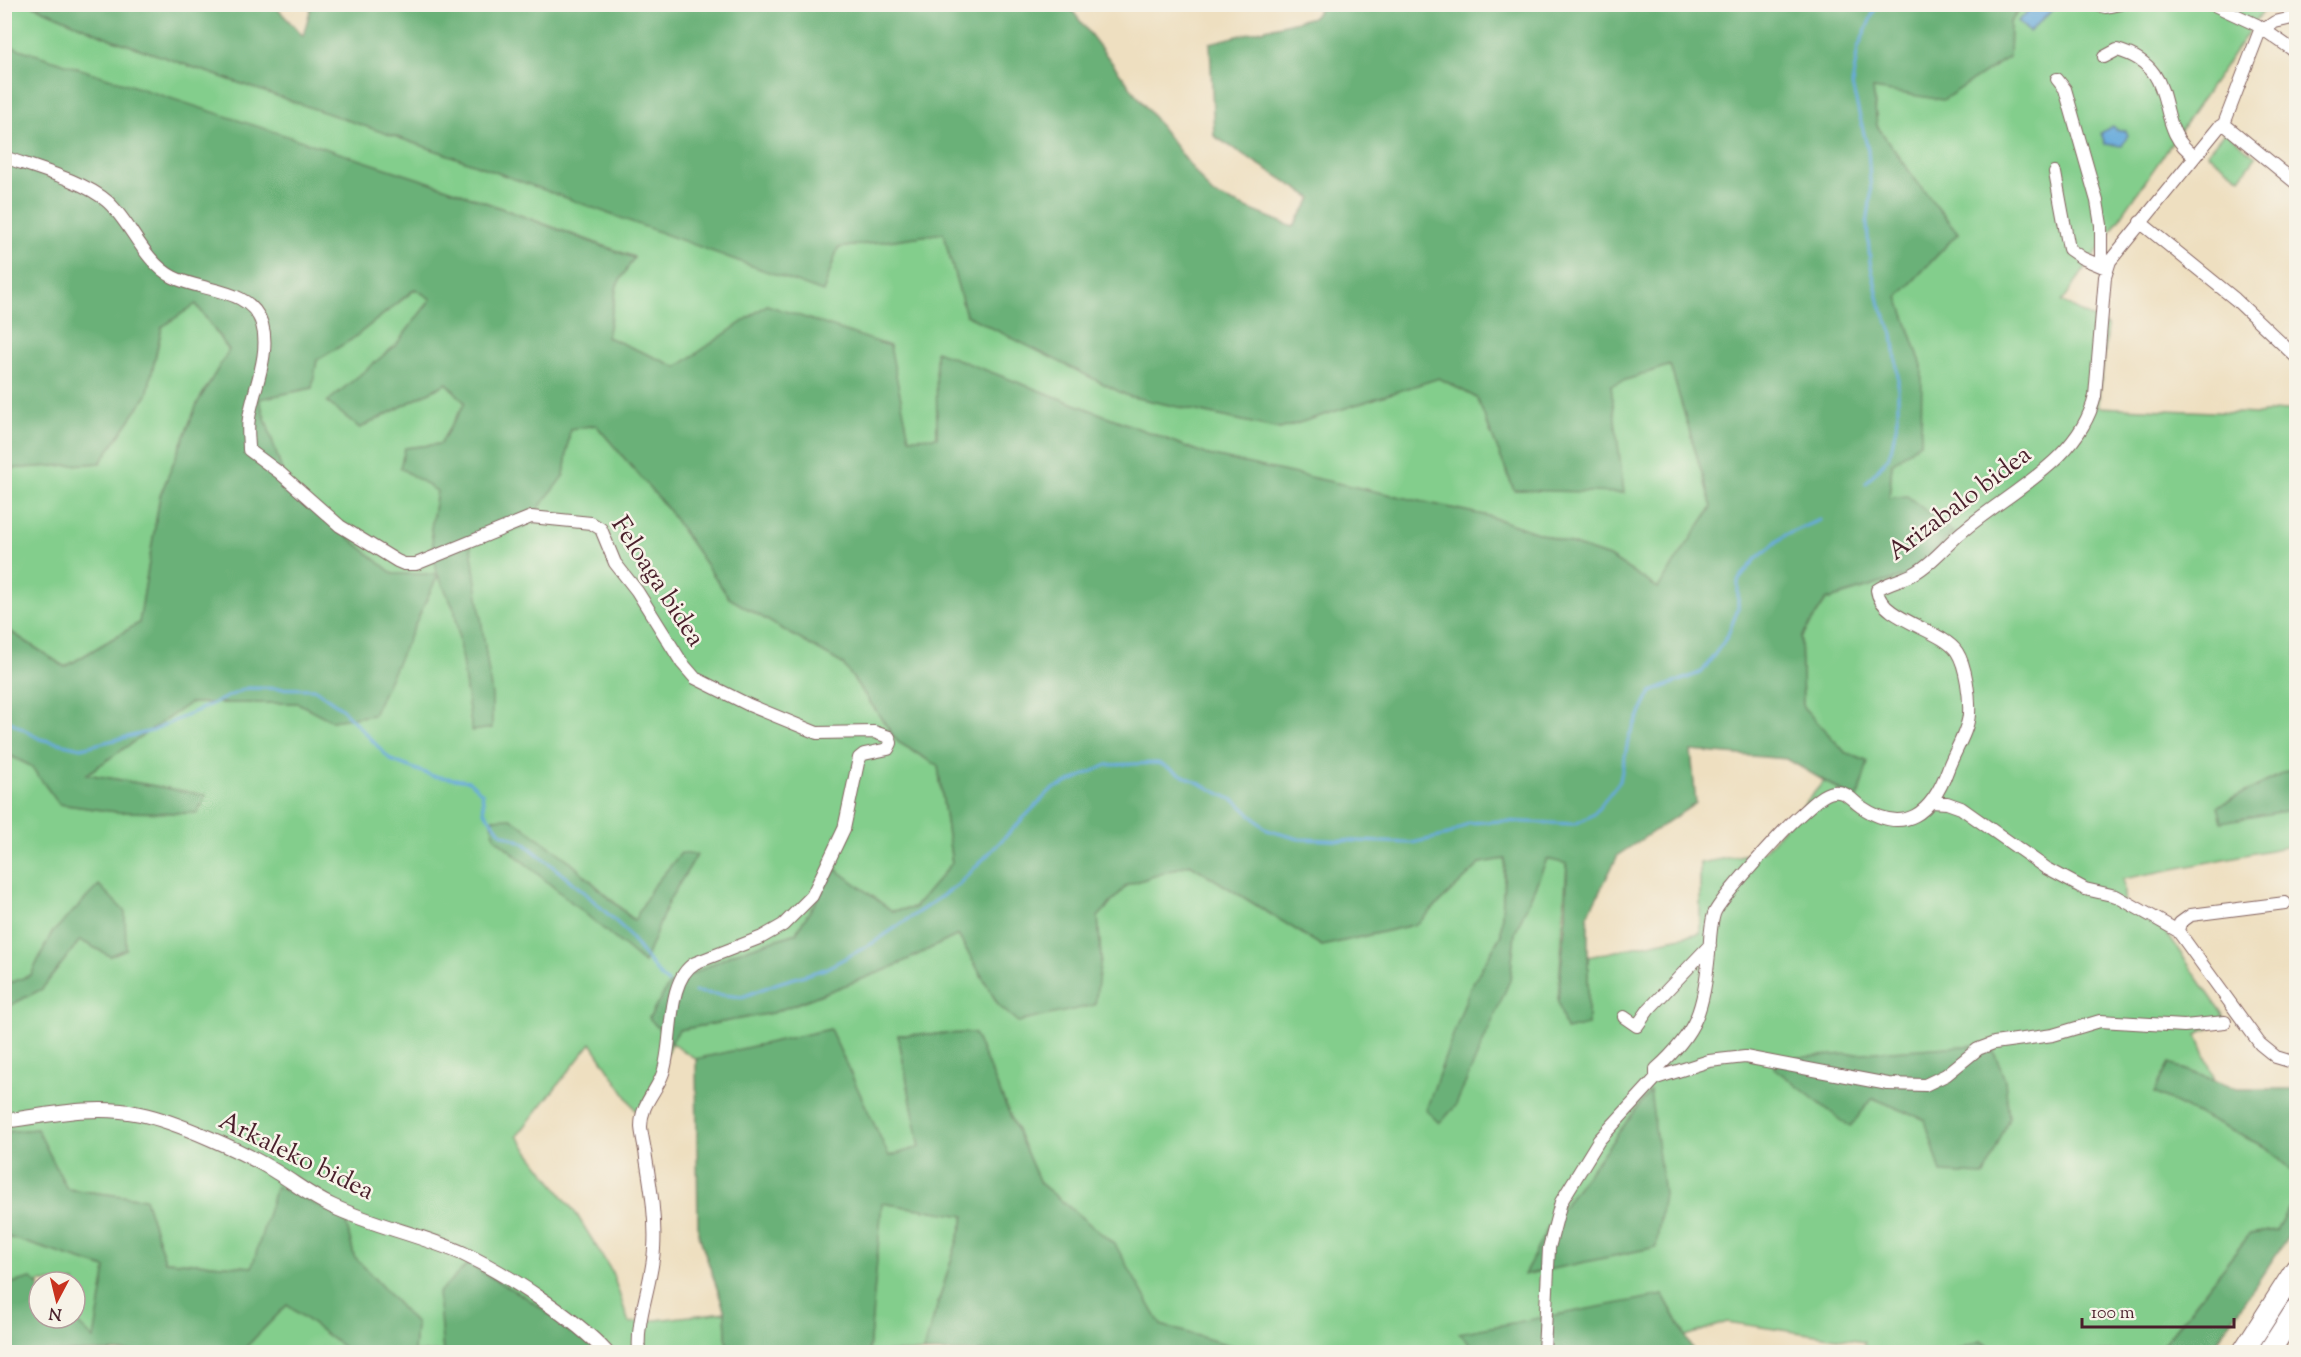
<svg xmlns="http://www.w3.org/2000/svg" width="2301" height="1357" font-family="'Sorts Mill Goudy',serif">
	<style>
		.green { fill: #83ce8c; stroke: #66765c; stroke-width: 1.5; fill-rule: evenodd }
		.forest { fill: #6ab178; stroke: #5a6852; stroke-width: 1.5; fill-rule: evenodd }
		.water { fill: #66aadb; stroke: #586483; stroke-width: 1.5 }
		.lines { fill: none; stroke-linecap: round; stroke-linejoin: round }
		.stream { stroke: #66aadb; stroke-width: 3 }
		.minor-casing { stroke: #83625f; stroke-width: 14 }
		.tertiary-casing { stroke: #83625f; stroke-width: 16 }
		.motorway-casing { stroke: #83625f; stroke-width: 23 }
		.minor { stroke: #fff; stroke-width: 12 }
		.tertiary { stroke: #fff; stroke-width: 14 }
		.motorway { stroke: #fff; stroke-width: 21 }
		.labels { text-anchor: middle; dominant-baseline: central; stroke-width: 5; stroke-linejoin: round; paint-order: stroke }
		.street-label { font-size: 26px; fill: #4a1f2b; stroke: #f7f3e8 }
	</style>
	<rect width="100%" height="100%" fill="#f7f3e8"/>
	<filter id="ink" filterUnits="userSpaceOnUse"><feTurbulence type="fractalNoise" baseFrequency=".0167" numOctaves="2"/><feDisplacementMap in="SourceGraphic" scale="12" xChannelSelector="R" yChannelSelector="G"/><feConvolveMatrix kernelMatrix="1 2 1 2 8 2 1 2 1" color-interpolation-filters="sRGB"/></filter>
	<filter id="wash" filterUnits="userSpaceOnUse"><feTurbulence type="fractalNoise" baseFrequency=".008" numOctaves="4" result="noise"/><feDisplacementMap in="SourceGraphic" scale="24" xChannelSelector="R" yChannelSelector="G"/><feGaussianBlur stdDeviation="1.35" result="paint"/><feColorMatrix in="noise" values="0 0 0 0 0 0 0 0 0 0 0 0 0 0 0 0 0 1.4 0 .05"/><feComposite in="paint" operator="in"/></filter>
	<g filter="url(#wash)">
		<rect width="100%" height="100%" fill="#eedfc0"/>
		<path class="green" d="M5,5H32L111,39L446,154L823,291L838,248L943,233L966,315L1128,396L1280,429L1439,378L1477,398L1514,490L1611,385L1670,365L1712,507L1658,589L1609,557L1488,516L1208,455L937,352V438H909L767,305L677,367L607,337L617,285L634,257L447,188L6,46L5,49Z
			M2023,5H2267L2062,302L2108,326L2098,407L2258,414L2296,408V767L2218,806L2296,807V845L2123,879L2125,908L2166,932L2226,1019L2197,1035L2215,1080L2169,1064L2154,1093L2267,1148L2296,1175V1195L2276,1230L2250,1234L2157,1352H1999L1980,1341L1952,1352H1865L1864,1342L1727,1322L1686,1336L1663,1295L1490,1352H1243L1238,1348L988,1352L1116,1246L1040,1183L974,1033L898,1035L920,1147L889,1157L830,1029L696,1059L671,1043L640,1117L591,1043L517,1136L577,1215L612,1272L629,1323L725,1312L727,1352H604L525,1297L468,1264L439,1293L443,1352H414L416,1324L354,1256L345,1218L252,1267L165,1261L145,1199L67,1189L37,1129L5,1132V1008L42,989L80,940L110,956L126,949L51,934L31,975L5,985L4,753L31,766L59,804L117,812L197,813L206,795L87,774L190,703H298L333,721L393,574L287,487L259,399L311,388L317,360L351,340L416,289L431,299L396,345L328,402L360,428L447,383L465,403L440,444L405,448L437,491L431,529L438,574L455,611L472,730L470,540L564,475L570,429L596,425L667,508L729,598L843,664L898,742L938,766L952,864L914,908L892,911L836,869L796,933L735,953L668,986L671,1042L679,1030L772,1013L888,969L958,935L999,1006L1101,958L1098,917L1127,885L1190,864L1322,946L1417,924L1481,863L1505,858L1501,935L1470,988L1510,980L1515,933L1547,859L1567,863L1558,1002L1588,1025V957L1700,933V863L1764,851L1824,781L1856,800L1868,762L1845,752L1803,707L1801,638L1826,600L1915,573L1889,498L1892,464L1922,366L1898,297L1958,233L1917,182L1877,126L1873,89L2009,57L2010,22ZM697,855L669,900L644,963L626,946L567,859L635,921L652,888ZM1873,1098L2009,1118L1926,1120Z
			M2225,131L2256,157L2240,178L2207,153Z
			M196,304L229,351L198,402L160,496L139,623L65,667L5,628V469L100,463L147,395L162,327Z
			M881,1203L965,1216L923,1352H869Z
			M5,1236L106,1268L94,1340L72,1318H75V1282H39V1286L31,1278L5,1285Z
			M287,1305L350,1352H241Z"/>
		<path class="forest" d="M215,4V8L222,5H274L303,36L312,4L1068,5L1212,194L1293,227L1312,198L1214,136L1210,43L1313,17L1324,5H2023L2010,22L2009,57L1943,100L1873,89L1877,126L1917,182L1958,233L1898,297L1922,366L1921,442L1892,464L1889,498L1907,496L1953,532L1915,573L1826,600L1801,638L1803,707L1845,752L1868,762L1857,800L1787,759L1691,751L1696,803L1618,855L1588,915V1025L1566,1030L1558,1002L1566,914L1567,864L1547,859L1515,933L1510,980L1455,1107L1439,1123L1426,1110L1470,988L1501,935L1505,859L1481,863L1417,924L1322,946L1190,864L1127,885L1098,917L1101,958L1095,1005L1018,1022L999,1006L958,935L888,969L772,1013L679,1030L671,1043L649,1018L668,986L735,953L796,933L836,869L892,911L914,908L952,863L938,766L898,742L843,664L729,598L667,508L596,425L570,429L564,475L525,526L470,540L492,696V728L472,731L455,611L438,575L373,715L332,721L298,703H190L87,774L206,795L197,813L117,812L59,804L31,766L5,753V628L65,667L139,623L160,496L198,402L229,350L196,304L162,327L147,395L100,463L5,469L7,45L447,188L634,258L617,285L607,337L677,367L767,305L890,346L909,438L937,437L936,351L1208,455L1488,516L1609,557L1658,588L1712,507L1670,365L1611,385L1624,493L1514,490L1477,398L1439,378L1280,429L1128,396L966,315L943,233L838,248L823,292L446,154L111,39L32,5ZM415,289L431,299L396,345L327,402L360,428L447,383L465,403L440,444L405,448L400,468L437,491L431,529L437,574H393L287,487L259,399L312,388L317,360L351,340Z
			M2296,767V809L2222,822L2218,806Z
			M511,818L567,859L634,921L652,888L681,853L697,855L669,900L644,963L495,838L490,819Z
			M99,885L125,912L126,949L110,956L80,940L42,989L5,1008V985L31,975L51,934Z
			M830,1029L889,1156L920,1147L898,1035L974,1033L1040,1183L1116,1246L1161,1325L1239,1348L1243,1352H923L965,1216L882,1203L869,1352H727L725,1312L698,1232L696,1059Z
			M1991,1044L2005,1080L2009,1118L1985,1175L1941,1173L1925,1120L1873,1098L1850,1127L1774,1068L1777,1059Z
			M2169,1064L2237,1089H2296V1175L2267,1148L2154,1093Z
			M1650,1091L1664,1194L1656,1247L1524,1275L1549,1225Z
			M37,1129L67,1189L145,1199L165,1261L252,1267L276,1186L345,1218L354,1256L416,1324L414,1352H350L287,1305L241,1352H5V1285L31,1278L39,1286V1318H72L94,1339L106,1268L5,1236V1132Z
			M2296,1195V1225L2210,1352H2157L2250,1234L2276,1230Z
			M468,1264L525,1297L604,1352H443L438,1293Z
			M1663,1295L1694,1352H1478L1459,1333Z
			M1980,1341L1999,1352H1952L1953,1351Z"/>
		<path class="water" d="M2035,5H2058L2029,32L2018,21Z
			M2112,126L2115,129L2126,131L2128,135L2122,146L2105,144L2101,133Z"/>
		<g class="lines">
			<path class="stream" d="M1866,483L1890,455L1898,418V377L1893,334L1880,305L1870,262L1867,225L1871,195L1868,150L1852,85L1858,48L1877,4
				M4,718L40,739L81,748L152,731L247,688L314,689L340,707L391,760L433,776L469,781L482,793L484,811L501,833L524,843L583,891L625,930L660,976L668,983
				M695,992L742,997L778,983L825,969L873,943L958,885L1051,790L1107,765L1158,763L1237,802L1267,830L1299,839L1412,843L1448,835L1469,823L1500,821L1575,824L1593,815L1620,781L1629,736L1651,692L1702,672L1727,637L1738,609V581L1755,560L1785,535L1820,520"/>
		</g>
	</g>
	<g filter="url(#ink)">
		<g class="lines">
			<g class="minor-casing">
				<path id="minor" d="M2091,4L2106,7L2120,4
					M2212,4L2257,25L2296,52
					M2104,57L2117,50C2185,69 2150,127 2195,156
					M2057,79L2065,89L2097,201L2101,225V266L2107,268
					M2224,124L2296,183
					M4,157C35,168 85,181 108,202C132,224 143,261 173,277C201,292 251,287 262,324C271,354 253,390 249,418C247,429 249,440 249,450L280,473L340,526L397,561L404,564H416L531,517L591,523L601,529L615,563L637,591L682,663L695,678L749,705L817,733L874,732L889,737L891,743L888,749L864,754L859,758L844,829L812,896L783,925L762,937L695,963C665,981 674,1041 663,1073C656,1093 641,1103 641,1127C642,1137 645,1148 646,1158C651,1188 656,1220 654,1249C652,1285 636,1317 639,1352
					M2055,173L2069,249L2082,258L2101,266
					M2140,222L2235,299L2296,357
					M1931,802L1947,803L1961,808L2046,868L2085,889L2116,896L2178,931L2260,1044L2276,1057L2296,1063
					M2178,931L2180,923L2191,915L2285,903
					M1624,1017L1637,1026L1649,1009L1710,945
					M1656,1078V1069C1698,1031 1703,1010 1709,954C1710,942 1710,926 1714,914C1718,901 1786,827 1800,815C1809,807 1821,794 1833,792C1845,790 1852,800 1860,806C1905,837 1932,813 1948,769C1954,752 1968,732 1969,714C1970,697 1966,666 1957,652C1942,629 1880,620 1877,590C1887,582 1903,580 1915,573C1933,563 1947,544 1963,531C2010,491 2080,460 2095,396L2105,277L2110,261L2219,127L2224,124L2259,33L2275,22L2296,17
					M1544,1352L1549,1248L1561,1202L1599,1140L1656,1078L1709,1061L1745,1057L1888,1084L1925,1085L1946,1075L1978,1049L1994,1043L2053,1035L2100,1021L2184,1026L2225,1022"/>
			</g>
			<g class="tertiary-casing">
				<path id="tertiary" d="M4,1121C49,1115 95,1104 140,1114C175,1121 247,1153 278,1173C296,1184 312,1197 332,1206C374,1226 422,1235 464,1254C506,1274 575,1318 606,1352"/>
			</g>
			<g class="motorway-casing">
				<path id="motorway" d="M2243,1352L2296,1269
					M2269,1352L2296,1310"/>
			</g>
			<use href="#minor" class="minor"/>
			<use href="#tertiary" class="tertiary"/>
			<use href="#motorway" class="motorway"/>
		</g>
	</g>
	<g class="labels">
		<g class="street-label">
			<text transform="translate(1960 504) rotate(-37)">Arizabalo bidea</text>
			<text transform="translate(657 582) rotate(57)">Feloaga bidea</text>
			<text transform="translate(296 1157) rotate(26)">Arkaleko bidea</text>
		</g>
	</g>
	<rect width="2301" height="1357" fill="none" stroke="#f7f3e8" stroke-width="24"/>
	<g transform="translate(57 1300) rotate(187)"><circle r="28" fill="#f7f3e8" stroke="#b29e9c" stroke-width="1.5"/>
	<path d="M0-4.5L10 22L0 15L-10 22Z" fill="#c8321e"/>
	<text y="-9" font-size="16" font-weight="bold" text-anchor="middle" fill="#4a1f2b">N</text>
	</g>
	<path d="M2082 1318v9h152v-9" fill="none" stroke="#4a1f2b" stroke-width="3"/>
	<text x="2091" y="1318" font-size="18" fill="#4a1f2b" stroke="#f7f3e8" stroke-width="4.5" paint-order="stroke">100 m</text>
</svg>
